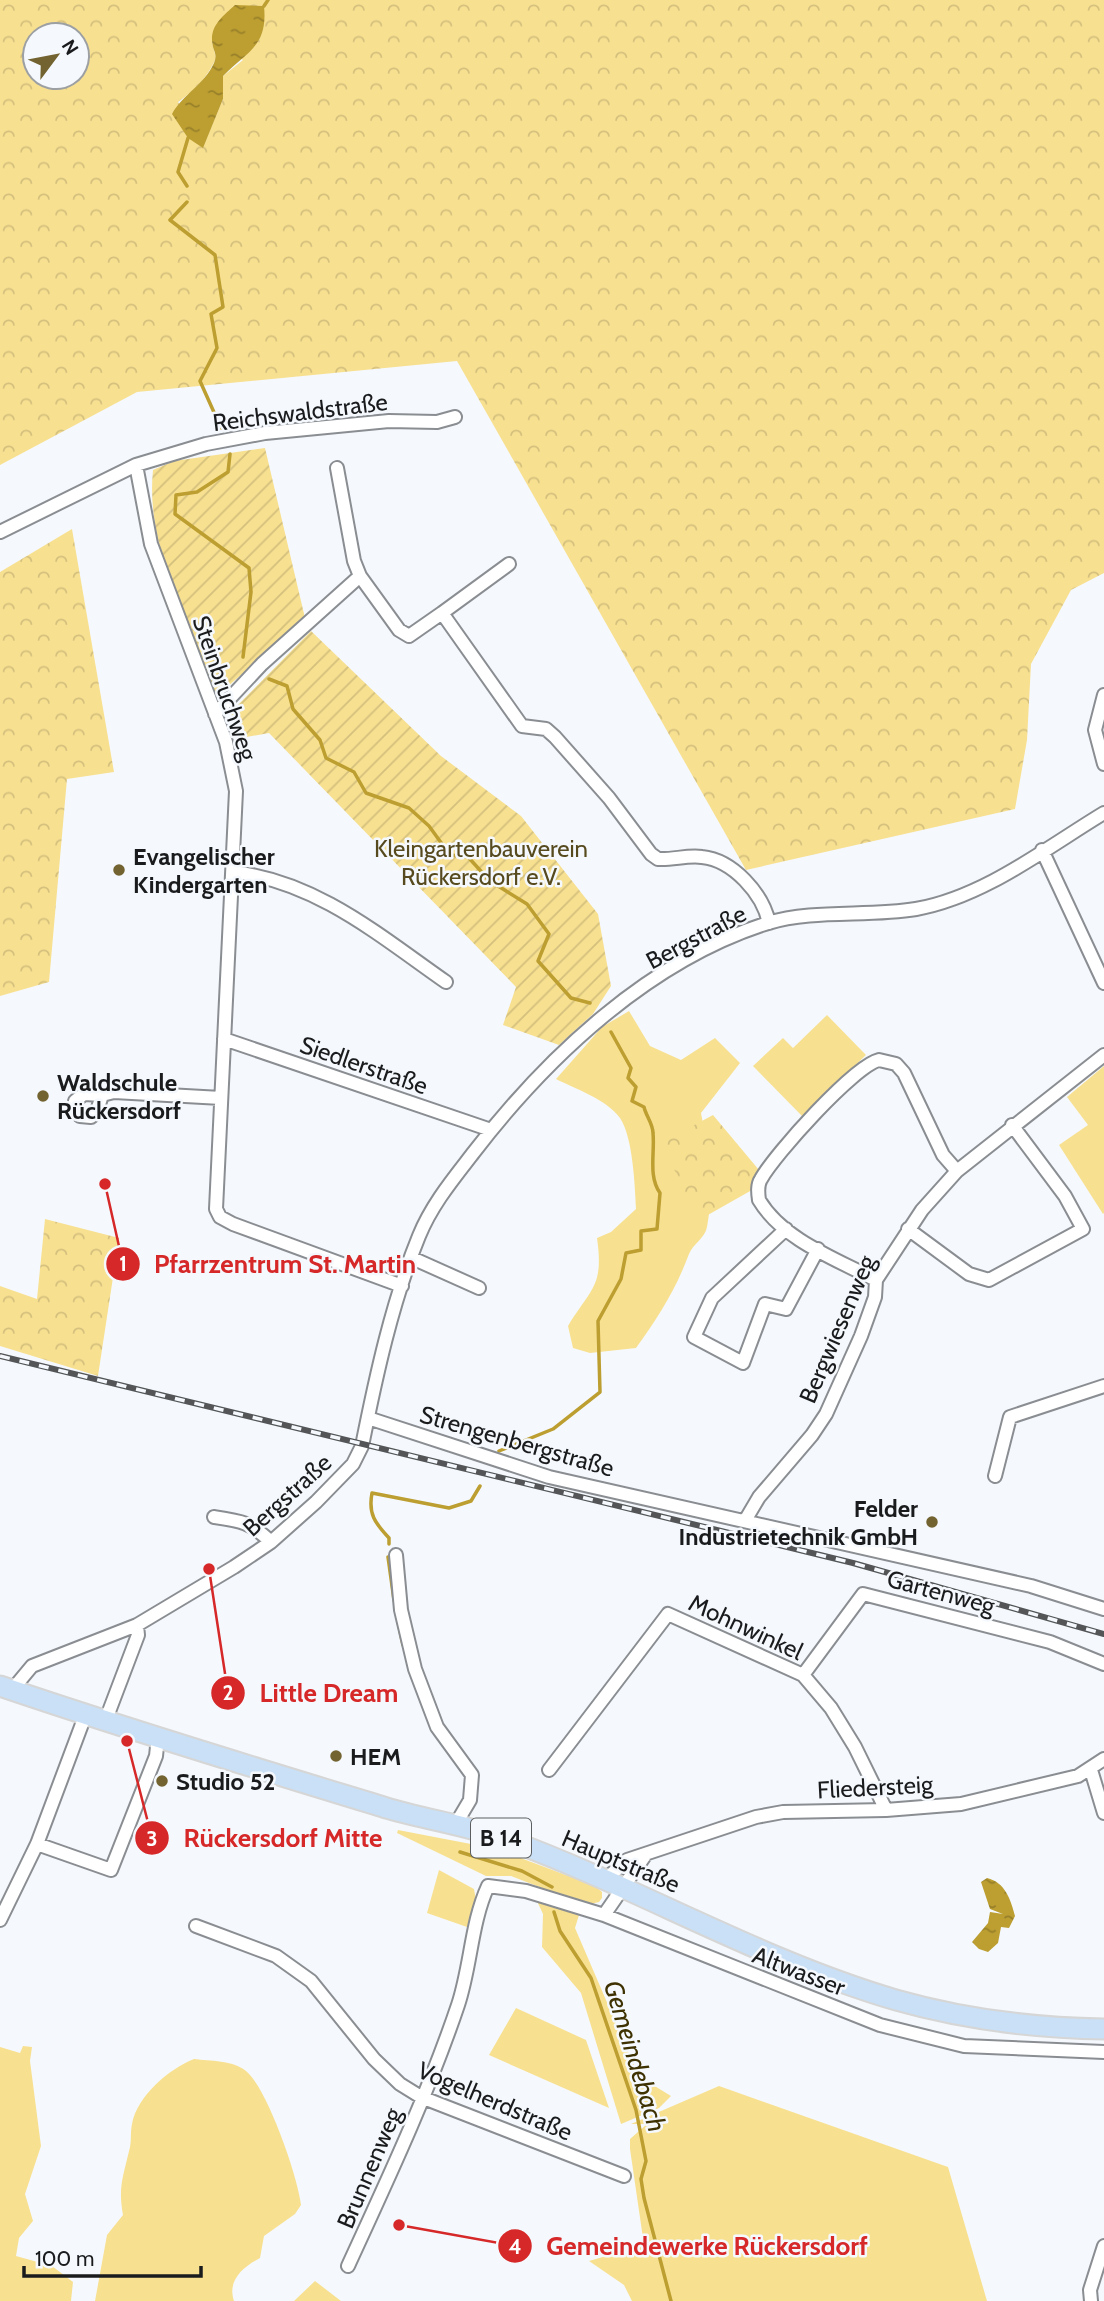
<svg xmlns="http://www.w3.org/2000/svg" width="1104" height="2301" font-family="Cabin,sans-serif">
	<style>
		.grass { fill: #f8e091 }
		.forest { fill: url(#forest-crowns); fill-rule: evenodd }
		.garden { fill: url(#garden-furrows) }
		.water { fill: url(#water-ripples) }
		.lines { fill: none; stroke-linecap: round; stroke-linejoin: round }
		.stream { stroke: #bc9e31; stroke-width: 3.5 }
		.minor-casing { stroke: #8a8e92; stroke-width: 16 }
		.primary-casing { stroke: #d6d6d6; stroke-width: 23 }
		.minor { stroke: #fff; stroke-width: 12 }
		.primary { stroke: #c9e0f6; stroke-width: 19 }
		.rail-casing { stroke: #535557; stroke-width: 6 }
		.rail { stroke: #f5f9fd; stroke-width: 3.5; stroke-dasharray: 10; stroke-linecap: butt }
		.poi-dot { fill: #726331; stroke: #f5f9fd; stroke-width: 2.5 }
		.labels { text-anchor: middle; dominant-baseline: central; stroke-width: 5; stroke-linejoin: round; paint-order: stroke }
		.shield { fill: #f5f9fd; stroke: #5c5e60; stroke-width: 2 }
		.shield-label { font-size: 23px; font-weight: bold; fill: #1a1b1d }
		.street-label { font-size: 24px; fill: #1a1b1d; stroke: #f5f9fd }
		.park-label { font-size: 24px; fill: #564a1e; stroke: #f5f9fd }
		.poi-label { font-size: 24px; font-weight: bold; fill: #1a1b1d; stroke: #f5f9fd; text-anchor: start }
		.water-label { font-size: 26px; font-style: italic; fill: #3e3102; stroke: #f5f9fd }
		.leader { fill: none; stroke: #d62828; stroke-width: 2.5 }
		.callout-dot { fill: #d62828; stroke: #f5f9fd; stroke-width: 2.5 }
		.mark-label { font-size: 21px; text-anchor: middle; font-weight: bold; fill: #fff }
		.callout-label { font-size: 26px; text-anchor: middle; font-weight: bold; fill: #d62828; stroke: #f5f9fd; stroke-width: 5; stroke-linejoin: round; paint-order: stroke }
	</style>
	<defs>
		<pattern id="forest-crowns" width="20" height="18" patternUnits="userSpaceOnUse" patternTransform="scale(1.75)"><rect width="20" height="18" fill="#f8e091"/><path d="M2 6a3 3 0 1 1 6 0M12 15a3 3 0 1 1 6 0" fill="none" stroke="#d4c07d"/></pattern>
		<pattern id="garden-furrows" width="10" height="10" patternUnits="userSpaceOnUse" patternTransform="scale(1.75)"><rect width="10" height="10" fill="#f8e091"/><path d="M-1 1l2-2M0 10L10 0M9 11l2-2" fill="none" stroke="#d4c07d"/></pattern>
		<pattern id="water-ripples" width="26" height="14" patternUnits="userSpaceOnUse" patternTransform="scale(1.75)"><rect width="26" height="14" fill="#bc9e31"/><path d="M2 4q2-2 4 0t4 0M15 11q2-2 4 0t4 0" fill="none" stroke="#988029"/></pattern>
	</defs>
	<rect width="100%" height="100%" fill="#f5f9fd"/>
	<path class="grass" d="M629,1011L650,1046L681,1060L715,1038L740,1063L701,1113C708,1150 714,1190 707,1227C705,1238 693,1244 689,1254C676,1289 658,1318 636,1348L590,1353L573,1348L568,1326C591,1288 604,1287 597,1238L611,1232L636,1209C635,1187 633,1137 620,1118C606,1099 576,1089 556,1079L602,1027Z
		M827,1015L866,1055L802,1116L753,1066L783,1038L793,1048Z
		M1104,1066V1213L1103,1214L1059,1145L1088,1125L1067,1097Z
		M398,1830L497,1849L595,1886L602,1892V1898L599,1902L586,1905L511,1876H486L397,1833Z
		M439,1870L474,1889L476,1900L467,1927L427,1913Z
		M536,1899L579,1915L575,1928L634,2065L653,2085L671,2096L659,2108L621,2124L581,1993L542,1947L543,1914Z
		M516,2008L586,2040L609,2108L489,2055Z
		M23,2046L32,2047L30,2061L41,2146L25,2194L33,2221L19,2238L16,2256L52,2266L73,2282L71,2301H0V2047L20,2053Z
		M194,2059C210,2061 233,2060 246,2071C267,2088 298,2177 301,2205L295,2214L264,2236L260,2258C243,2267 227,2280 234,2301H95L107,2235L123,2215C118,2188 123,2177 129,2151C132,2142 130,2133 132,2124C137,2096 169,2069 194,2059Z
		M719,2086L948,2167L987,2301H632L624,2285L589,2261L644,2245L630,2149V2139L647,2124H631Z
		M315,2281L341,2301H364H294Z"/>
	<path class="forest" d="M0,0H1104V573L1071,590L1031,664L1027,740L1015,809L746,870L457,361L137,392L0,465ZM35,35H77V77H35ZM212,42L243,60L223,76V99L203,147L178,102C196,89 207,78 216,58Z
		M72,529L114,772L67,779L49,982L0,996V572Z
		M713,1115L759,1170L752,1190L699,1220L661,1143Z
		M45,1219L119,1238L98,1376L0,1346V1286L37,1299Z"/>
	<path class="garden" d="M265,448L305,618L216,697C189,626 145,546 153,470L174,461Z
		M311,631L441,756L521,816L598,914L611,986L593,1014L559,1045L503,1025L516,987L269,733L235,739L231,712Z"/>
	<path class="water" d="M235,5L264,6C268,46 248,51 223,76V99L203,148L188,138L172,114C183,94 204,85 214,63C217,56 215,53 213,47C208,27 222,17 235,5Z
		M987,1878C1005,1882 1011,1900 1015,1916L1009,1928L1001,1927L998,1943L988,1952L979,1949L972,1942L988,1923L990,1912L1003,1914L990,1909L981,1882Z"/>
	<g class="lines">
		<path class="stream" d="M264,6L268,0
			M187,186L178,172L188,138
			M187,202L170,220L215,255L223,307L211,314L217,348L200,381L221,428
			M230,454L228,472L197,492L176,495L175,514L249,568L251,592L243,657
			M269,679L287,686L293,709L320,740L326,758L354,772L366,793L409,808L429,826L450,855L468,857L490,881L527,904L549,934L538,961L571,998L590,1003
			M499,1451L553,1429L600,1392L598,1321L621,1279L626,1253L641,1250V1231L657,1229L660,1193C648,1176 655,1153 653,1133C653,1124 646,1116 644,1107L632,1101L636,1087L628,1078L631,1068L611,1032
			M389,1544V1538C375,1523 368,1514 372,1493L449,1508L471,1501L480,1486
			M388,1557L394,1600
			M398,1622L403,1645
			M460,1852L522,1871L552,1887
			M554,1912L560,1931L591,1978L636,2110L646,2161L641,2179L644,2198L671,2301"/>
		<g class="minor-casing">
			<path id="minor" d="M136,465L151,544L226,742L236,791L216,1209L220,1217L233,1224L402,1286
				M337,468L354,561L360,576
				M0,532L136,465L206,444L265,433L389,421L437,422L455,417
				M442,613L509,564
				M1104,695L1095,730L1104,764
				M215,714L262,664L360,576L399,630L409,636L442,613L522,726L546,729L555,737L609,798L651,854L658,859C673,860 687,855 702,857C733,860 763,894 769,923
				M1042,850L1104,983
				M233,872C316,881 380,936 446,982
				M224,1039L491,1130
				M84,1094L102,1095L97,1111L91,1117L80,1116L74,1110L75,1101Z
				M102,1095L114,1092L221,1098
				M786,1229L712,1298L694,1337L743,1363L765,1304L786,1309L818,1249
				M908,1229L969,1274L989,1280L1083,1229L1065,1196L1012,1125
				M412,1258L479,1288
				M876,1280C836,1259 783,1240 759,1200C758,1193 757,1185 761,1179C775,1154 854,1066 879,1060L896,1064L904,1073L943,1155L957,1171
				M368,1418L549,1477L1031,1586L1104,1609
				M995,1476L1010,1417L1104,1386
				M214,1517C242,1521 250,1522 271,1542
				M746,1519L759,1497L812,1435L826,1414L861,1336L875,1297L876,1280L922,1210L957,1171L1104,1055
				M396,1555L401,1610L415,1669L437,1727L472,1775L470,1800L454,1827
				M803,1675L863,1594L1050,1642L1104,1664
				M12,1690L32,1666L137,1625L234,1567L271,1542L316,1502L353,1464L362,1446C376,1376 392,1302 419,1236C432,1204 454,1178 474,1152C548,1056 650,960 768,923C813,909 868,917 916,909C984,897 1046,848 1104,813
				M105,1722L138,1635L137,1625
				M549,1770L668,1614L803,1675L831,1708L855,1747L886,1810
				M1091,1770L1104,1813
				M37,1844L111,1870L156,1756L158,1737
				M606,1879L627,1860L756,1817L783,1812L886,1810L961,1804L1078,1776L1104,1759
				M604,1915L646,1854
				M0,1920L37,1844L85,1716
				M196,1926L276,1956L311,1981L374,2059L400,2084L421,2097L624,2176
				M348,2266C387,2181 428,2094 458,2005C471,1966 471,1923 488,1886L526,1891L604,1915L880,2025L964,2046L1104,2052
				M1091,2301L1090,2290L1104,2246"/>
		</g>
		<g class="primary-casing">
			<path id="primary" d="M0,1686C129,1730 259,1769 390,1809C428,1820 470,1826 508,1840C639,1888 762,1961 896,2000C963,2019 1035,2028 1104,2029"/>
		</g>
		<use href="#minor" class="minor"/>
		<use href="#primary" class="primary"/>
		<g class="rail-casing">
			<path id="rail" d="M0,1356L853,1563L1104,1634"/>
		</g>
		<use href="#rail" class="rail"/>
	</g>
	<g class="poi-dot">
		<circle cx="119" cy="870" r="7"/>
		<circle cx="43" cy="1096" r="7"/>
		<circle cx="932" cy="1522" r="7"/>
		<circle cx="336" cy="1756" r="7"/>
		<circle cx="162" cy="1781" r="7"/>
	</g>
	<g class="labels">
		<rect class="shield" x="471" y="1818.5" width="60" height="39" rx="5"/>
		<g class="shield-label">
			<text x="501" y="1838">B 14</text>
		</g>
		<g class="street-label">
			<text transform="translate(300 412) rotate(-7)">Reichswaldstraße</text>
			<text transform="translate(225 688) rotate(71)">Steinbruchweg</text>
			<text transform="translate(696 937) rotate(-28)">Bergstraße</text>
			<text transform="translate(364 1065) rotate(19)">Siedlerstraße</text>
			<text transform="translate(837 1329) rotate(-67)">Bergwiesenweg</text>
			<text transform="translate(517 1441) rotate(16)">Strengenbergstraße</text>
			<text transform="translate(287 1495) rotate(-42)">Bergstraße</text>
			<text transform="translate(941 1592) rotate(15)">Gartenweg</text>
			<text transform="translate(746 1627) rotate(25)">Mohnwinkel</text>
			<text transform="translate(875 1787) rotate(-3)">Fliedersteig</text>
			<text transform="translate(621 1861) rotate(23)">Hauptstraße</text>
			<text transform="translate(799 1971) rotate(21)">Altwasser</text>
			<text transform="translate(495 2101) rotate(23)">Vogelherdstraße</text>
			<text transform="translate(369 2168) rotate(-67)">Brunnenweg</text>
		</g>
		<g class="park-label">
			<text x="481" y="848">Kleingartenbauverein<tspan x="481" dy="28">Rückersdorf e.V.</tspan></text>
		</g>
		<g class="poi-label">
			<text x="133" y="856">Evangelischer<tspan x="133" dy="28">Kindergarten</tspan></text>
			<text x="57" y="1082">Waldschule<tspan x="57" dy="28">Rückersdorf</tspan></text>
			<text x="918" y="1508" text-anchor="end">Felder<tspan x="918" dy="28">Industrietechnik GmbH</tspan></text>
			<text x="350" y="1756">HEM</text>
			<text x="176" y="1781">Studio 52</text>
		</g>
		<g class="water-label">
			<text transform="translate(635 2056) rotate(73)">Gemeindebach</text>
		</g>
	</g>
	<path class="leader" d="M105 1184L123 1264M209 1569L228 1693M127 1741L152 1838M399 2225L515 2246"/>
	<g class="callout-dot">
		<circle cx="105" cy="1184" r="7"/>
		<circle cx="209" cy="1569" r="7"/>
		<circle cx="127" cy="1741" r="7"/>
		<circle cx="399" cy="2225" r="7"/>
		<circle cx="123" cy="1264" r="18"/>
		<circle cx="228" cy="1693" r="18"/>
		<circle cx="152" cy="1838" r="18"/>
		<circle cx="515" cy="2246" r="18"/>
	</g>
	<g class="mark-label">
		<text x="123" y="1271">1</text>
		<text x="228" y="1700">2</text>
		<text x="152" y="1846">3</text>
		<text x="515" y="2254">4</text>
	</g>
	<g class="callout-label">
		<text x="285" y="1273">Pfarrzentrum St. Martin</text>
		<text x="329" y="1702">Little Dream</text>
		<text x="283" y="1847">Rückersdorf Mitte</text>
		<text x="707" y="2255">Gemeindewerke Rückersdorf</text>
	</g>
	<g transform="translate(56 56) rotate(58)"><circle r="33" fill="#f5f9fd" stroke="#9da0a3" stroke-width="2"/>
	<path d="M0-5L12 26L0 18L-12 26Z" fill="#726331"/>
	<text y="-10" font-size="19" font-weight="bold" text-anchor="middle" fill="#1a1b1d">N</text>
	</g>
	<path d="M24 2266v10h177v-10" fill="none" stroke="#1a1b1d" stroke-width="3.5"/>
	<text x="35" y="2266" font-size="21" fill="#1a1b1d" stroke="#f5f9fd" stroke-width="5" paint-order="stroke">100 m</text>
</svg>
